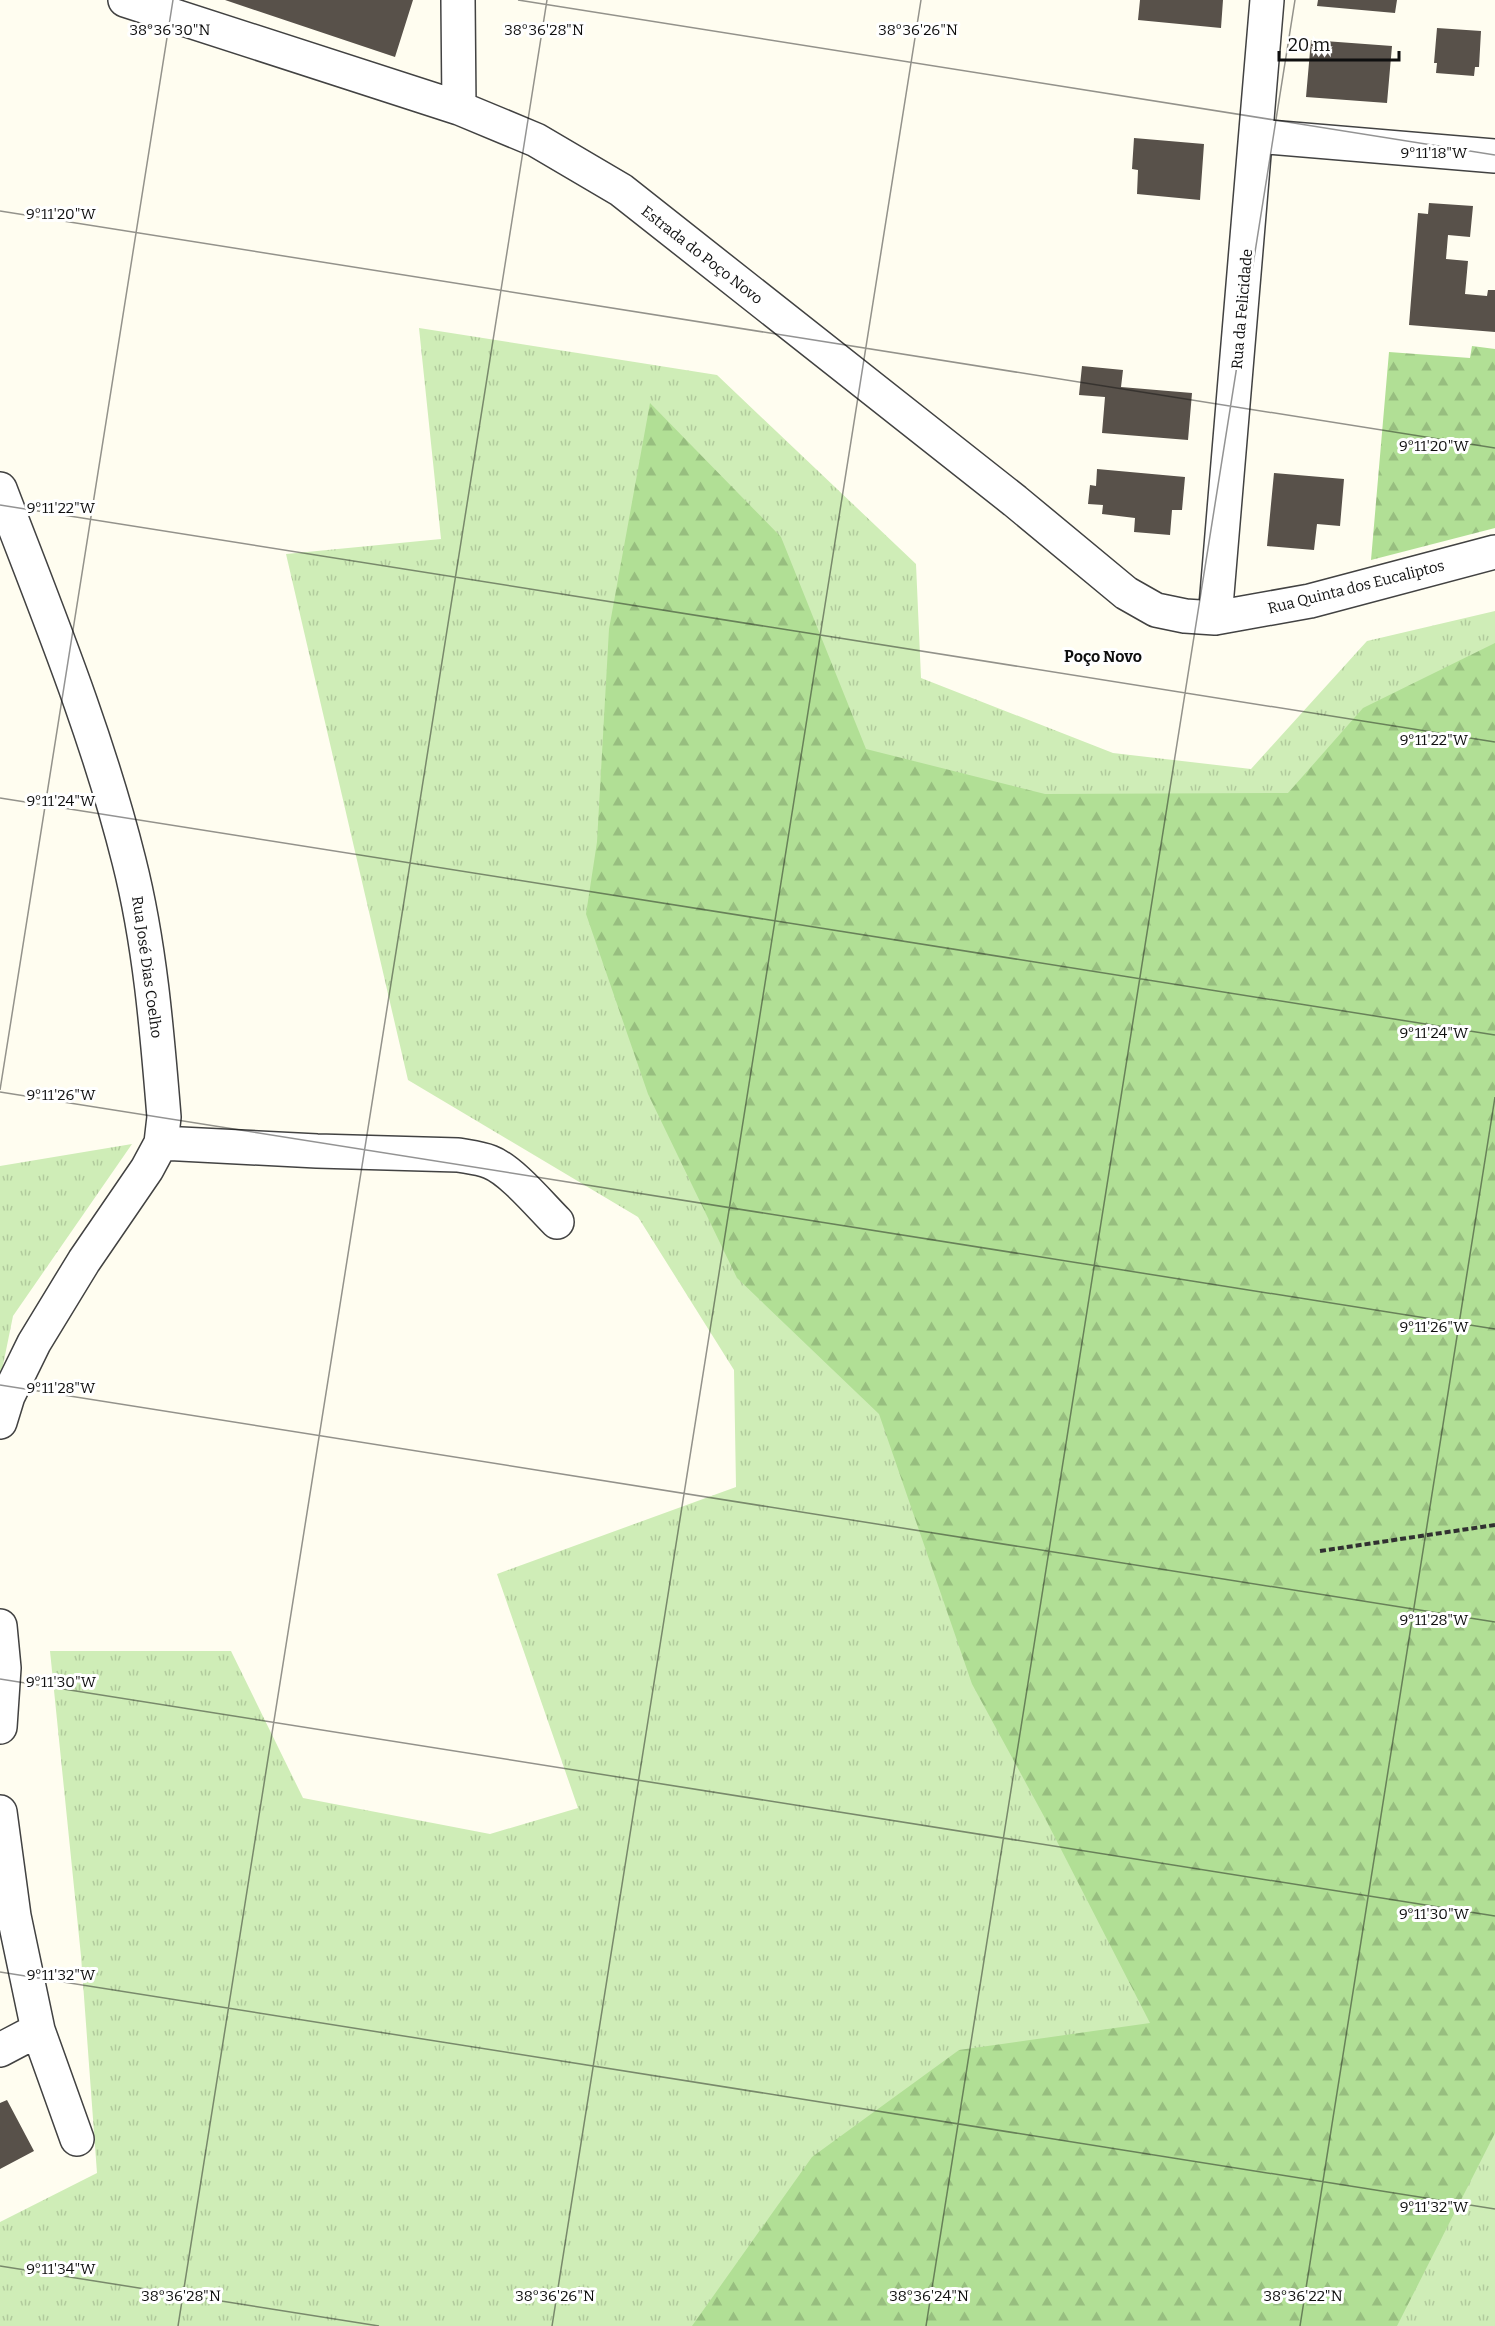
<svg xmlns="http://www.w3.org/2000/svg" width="1495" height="2326" font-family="Bitter,serif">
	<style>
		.grass { fill: url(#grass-tufts) }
		.forest { fill: url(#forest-firs) }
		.building { fill: #58514a }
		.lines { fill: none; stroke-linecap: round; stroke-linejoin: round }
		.minor-casing { stroke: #424242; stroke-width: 36 }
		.path { stroke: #313131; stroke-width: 4; stroke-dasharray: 6 3; stroke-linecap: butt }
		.minor { stroke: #fff; stroke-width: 33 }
		.ticks { fill: none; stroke: #0f0f0f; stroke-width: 1.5; stroke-opacity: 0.45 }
		.labels { text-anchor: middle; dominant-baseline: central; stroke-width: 6; stroke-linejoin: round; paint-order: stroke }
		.street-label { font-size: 15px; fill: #0f0f0f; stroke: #fff }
		.neighbourhood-label { font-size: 16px; font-weight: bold; fill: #0f0f0f; stroke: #fff }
		.ticks-label { font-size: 15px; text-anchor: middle; fill: #0f0f0f; stroke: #fff; stroke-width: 6; stroke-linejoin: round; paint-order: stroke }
	</style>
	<defs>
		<pattern id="grass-tufts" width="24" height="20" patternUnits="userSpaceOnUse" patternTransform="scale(1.5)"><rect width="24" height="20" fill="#cfedb7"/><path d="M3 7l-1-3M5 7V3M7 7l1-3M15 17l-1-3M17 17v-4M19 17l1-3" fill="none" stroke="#b1ca9c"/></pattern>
		<pattern id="forest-firs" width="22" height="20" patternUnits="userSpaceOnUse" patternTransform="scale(1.5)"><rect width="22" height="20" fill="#b1df95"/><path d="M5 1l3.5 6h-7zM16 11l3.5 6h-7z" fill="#97be7f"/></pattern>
	</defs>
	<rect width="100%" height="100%" fill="#fffdf0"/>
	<path class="grass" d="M419,328L717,375L916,564L921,678L1113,753L1251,769L1367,641L1495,611V2326H0V2222L97,2173L81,1956L50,1651H231L303,1798L490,1834L578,1808L497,1574L736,1487L734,1370L638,1217L408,1080L286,554L441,539Z
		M132,1144L13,1316L0,1380V1166Z"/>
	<path class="forest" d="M1472,346L1495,349V528L1371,560L1389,352L1470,358Z
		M650,403L781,537L866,749L1045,794L1288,793L1363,708L1495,643V2133L1397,2326H692L812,2157L959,2050L1150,2023L1046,1820L972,1684L879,1414L737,1278L648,1094L586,914L597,842L609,629Z"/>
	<path class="building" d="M225,0H413L395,57Z
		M1140,0H1223L1221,28L1138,20Z
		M1318,0H1397L1395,13L1317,6Z
		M1437,28L1481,31L1479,67H1475L1474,76L1436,73L1437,63H1434Z
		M1311,40L1392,46L1387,103L1306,97Z
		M1134,138L1204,144L1200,200L1137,194L1138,170L1132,169Z
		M1429,203L1473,206L1470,237L1448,235L1446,259L1468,261L1465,294L1487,296L1488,290H1495V332L1409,325L1418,213L1428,214Z
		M1082,366L1123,370L1121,387L1192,393L1188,440L1102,433L1105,397L1079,395Z
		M1097,469L1185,477L1182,510H1172L1170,535L1134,532L1135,518L1102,514L1103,505L1088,504L1090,485L1096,486Z
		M1274,473L1344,479L1340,526L1317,524L1314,550L1267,546Z
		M7,2100L34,2151L0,2169V2103Z"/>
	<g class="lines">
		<g class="minor-casing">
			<path id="minor" d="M125,0L459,108L536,140L621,190L1015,501L1126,593L1156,610L1185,616L1215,618L1310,601L1495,552
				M458,0L459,108
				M1257,136L1495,156
				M0,489C47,612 97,733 129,861C150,944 157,1031 164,1117L161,1143L147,1169L84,1261L34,1343L8,1396L0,1422
				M1215,618L1267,0
				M161,1143L317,1151L458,1155C469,1157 480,1158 490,1162C511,1170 540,1205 557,1222
				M0,1626L4,1668L0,1727
				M0,1812L14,1916L38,2030L77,2139
				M0,2050L38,2030"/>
		</g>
		<path class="path" d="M1320,1551L1495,1525"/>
		<use href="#minor" class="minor"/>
	</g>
	<path class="ticks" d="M518,0L1495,155M0,211L1495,448M0,505L1495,742M0,798L1495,1035M0,1090L173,0M0,1092L1495,1329M0,1385L1495,1622M0,1679L1495,1916M0,1972L1495,2209M0,2266L379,2326M178,2326L547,0M552,2326L921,0M926,2326L1295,0M1300,2326L1495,1097"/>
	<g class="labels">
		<g class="street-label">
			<text transform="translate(702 255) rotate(38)">Estrada do Poço Novo</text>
			<text transform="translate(1242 309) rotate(-85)">Rua da Felicidade</text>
			<text transform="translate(1356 587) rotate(-14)">Rua Quinta dos Eucaliptos</text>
			<text transform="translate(147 967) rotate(82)">Rua José Dias Coelho</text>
		</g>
		<g class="neighbourhood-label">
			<text x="1103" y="656">Poço Novo</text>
		</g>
	</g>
	<g class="ticks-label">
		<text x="544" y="35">38°36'28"N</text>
		<text x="918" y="35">38°36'26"N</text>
		<text x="170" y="35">38°36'30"N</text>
		<text x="1434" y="158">9°11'18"W</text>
		<text x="61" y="219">9°11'20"W</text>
		<text x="1434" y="451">9°11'20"W</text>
		<text x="61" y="513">9°11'22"W</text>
		<text x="1434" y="745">9°11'22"W</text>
		<text x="61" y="806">9°11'24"W</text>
		<text x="1434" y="1038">9°11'24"W</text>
		<text x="61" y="1100">9°11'26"W</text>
		<text x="1434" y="1332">9°11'26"W</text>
		<text x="61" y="1393">9°11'28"W</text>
		<text x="1434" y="1625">9°11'28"W</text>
		<text x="61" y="1687">9°11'30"W</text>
		<text x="1434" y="1919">9°11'30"W</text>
		<text x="61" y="1980">9°11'32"W</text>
		<text x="1434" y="2212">9°11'32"W</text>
		<text x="61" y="2274">9°11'34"W</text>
		<text x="181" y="2301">38°36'28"N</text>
		<text x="555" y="2301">38°36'26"N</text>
		<text x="929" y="2301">38°36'24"N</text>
		<text x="1303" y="2301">38°36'22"N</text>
	</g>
	<path d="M1279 51v9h120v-9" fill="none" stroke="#0f0f0f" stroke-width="3"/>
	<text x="1288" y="51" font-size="18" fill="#0f0f0f" stroke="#ffffff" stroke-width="4.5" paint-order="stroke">20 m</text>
</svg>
